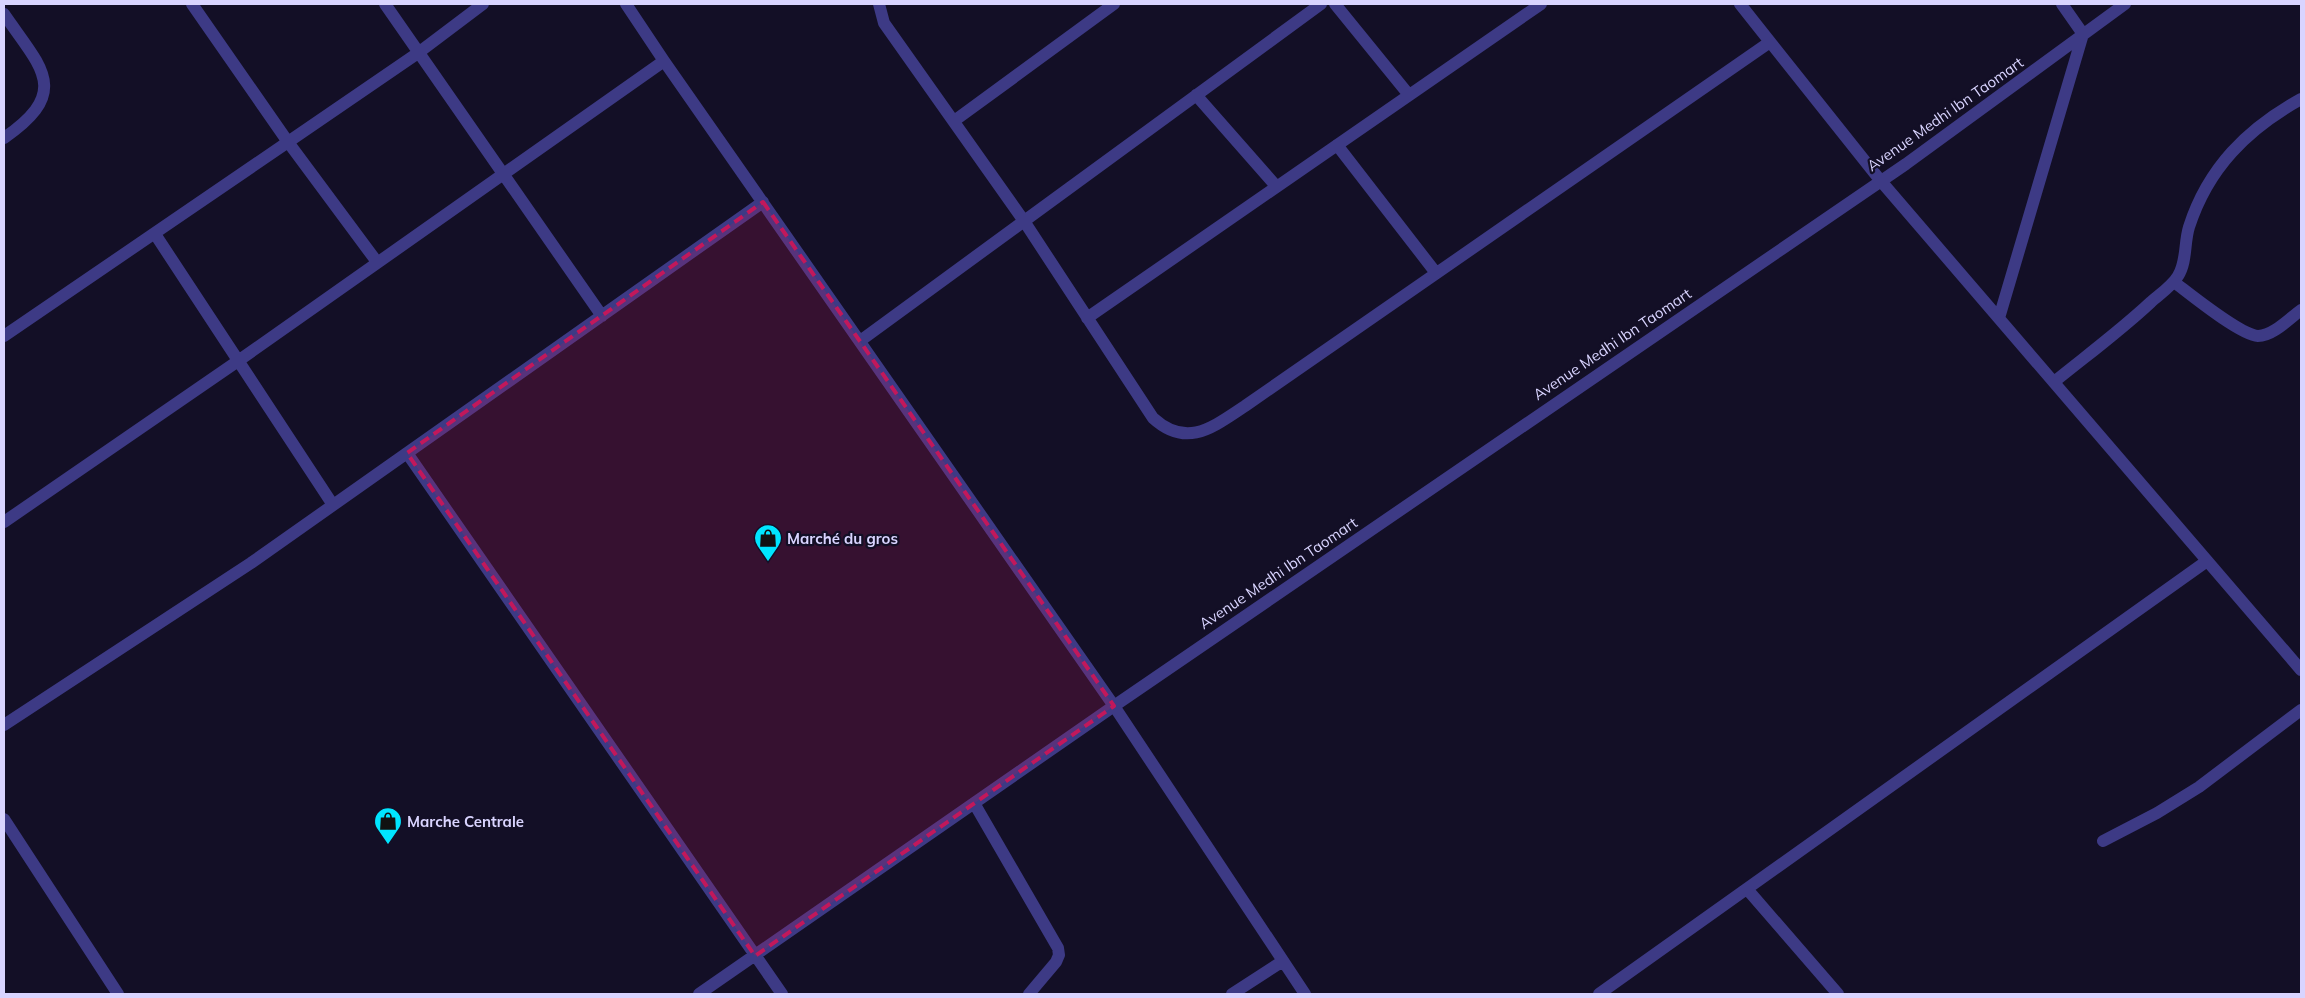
<svg xmlns="http://www.w3.org/2000/svg" width="2305" height="998" font-family="Mulish,sans-serif">
	<style>
		.lines { fill: none; stroke-linecap: round; stroke-linejoin: round }
		.minor { stroke: #3d3a85; stroke-width: 12 }
		.marked { fill: #c2185b; fill-opacity: 0.2; stroke: #c2185b; stroke-width: 4; stroke-dasharray: 10 6; stroke-linejoin: round }
		.labels { text-anchor: middle; dominant-baseline: central; stroke-width: 4.5; stroke-linejoin: round; paint-order: stroke }
		.street-label { font-size: 15px; fill: #d9d4ff; stroke: #130f26 }
		.poi-label { font-size: 15px; font-weight: bold; fill: #d9d4ff; stroke: #130f26; text-anchor: start }
	</style>
	<rect width="100%" height="100%" fill="#130f26"/>
	<g class="lines">
		<path class="minor" d="M192,4L288,142L418,53L483,4
			M385,4L602,316
			M626,4L664,61L1114,706L1305,994
			M879,4L884,23L1024,221L1153,418C1187,449 1213,427 1245,406L1770,42
			M1335,4L1409,95
			M1740,4L1880,180L2301,670
			M4,14C41,68 72,91 4,138
			M1196,95L1276,186
			M954,121L1114,4
			M1337,145L1436,273
			M155,234L333,505
			M2174,282C2190,294 2240,335 2258,336C2273,336 2290,318 2301,310
			M1087,318L1541,4
			M1999,318L2083,34L2062,4
			M4,336L288,142L377,262
			M860,341L1321,4
			M2054,382C2086,356 2120,331 2151,302C2160,294 2172,286 2178,276C2187,262 2184,243 2189,227C2208,168 2247,129 2301,99
			M407,453L782,994
			M4,522L238,361L664,61
			M4,725L251,563L763,202
			M974,803L1058,948L1059,955L1056,962L1029,994
			M4,819L118,994
			M2103,841L2157,813L2199,787L2301,710
			M1747,889L1838,994
			M699,994L1114,706L1906,164L2125,4
			M1232,994L1283,961
			M1599,994L2207,561"/>
	</g>
	<path class="marked" d="M763,202L1114,706L755,956L407,453Z"/>
	<defs>
		<g id="shop-pin" transform="scale(1.4375)"><path d="M0 17L-7.5 6A9.5 9.5 0 1 1 7.5 6Z" fill="#00e5ff" stroke="#130f26"/><path d="M-5-2.5h2.3a2.7 3.5 0 0 1 5.4 0H5L5.5 6h-11ZM-1.5-2.5h3a1.5 2.3 0 0 0-3 0Z" fill="#111"/></g>
	</defs>
	<g fill-rule="evenodd">
		<use href="#shop-pin" x="768" y="538"/>
		<use href="#shop-pin" x="388" y="821"/>
	</g>
	<g class="labels">
		<g class="street-label">
			<text transform="translate(1945 114) rotate(-35)">Avenue Medhi Ibn Taomart</text>
			<text transform="translate(1612 344) rotate(-34)">Avenue Medhi Ibn Taomart</text>
			<text transform="translate(1278 573) rotate(-34)">Avenue Medhi Ibn Taomart</text>
		</g>
		<g class="poi-label">
			<text x="787" y="538">Marché du gros</text>
			<text x="407" y="821">Marche Centrale</text>
		</g>
	</g>
	<rect width="2305" height="998" fill="none" stroke="#d9d4ff" stroke-width="10"/>
</svg>
